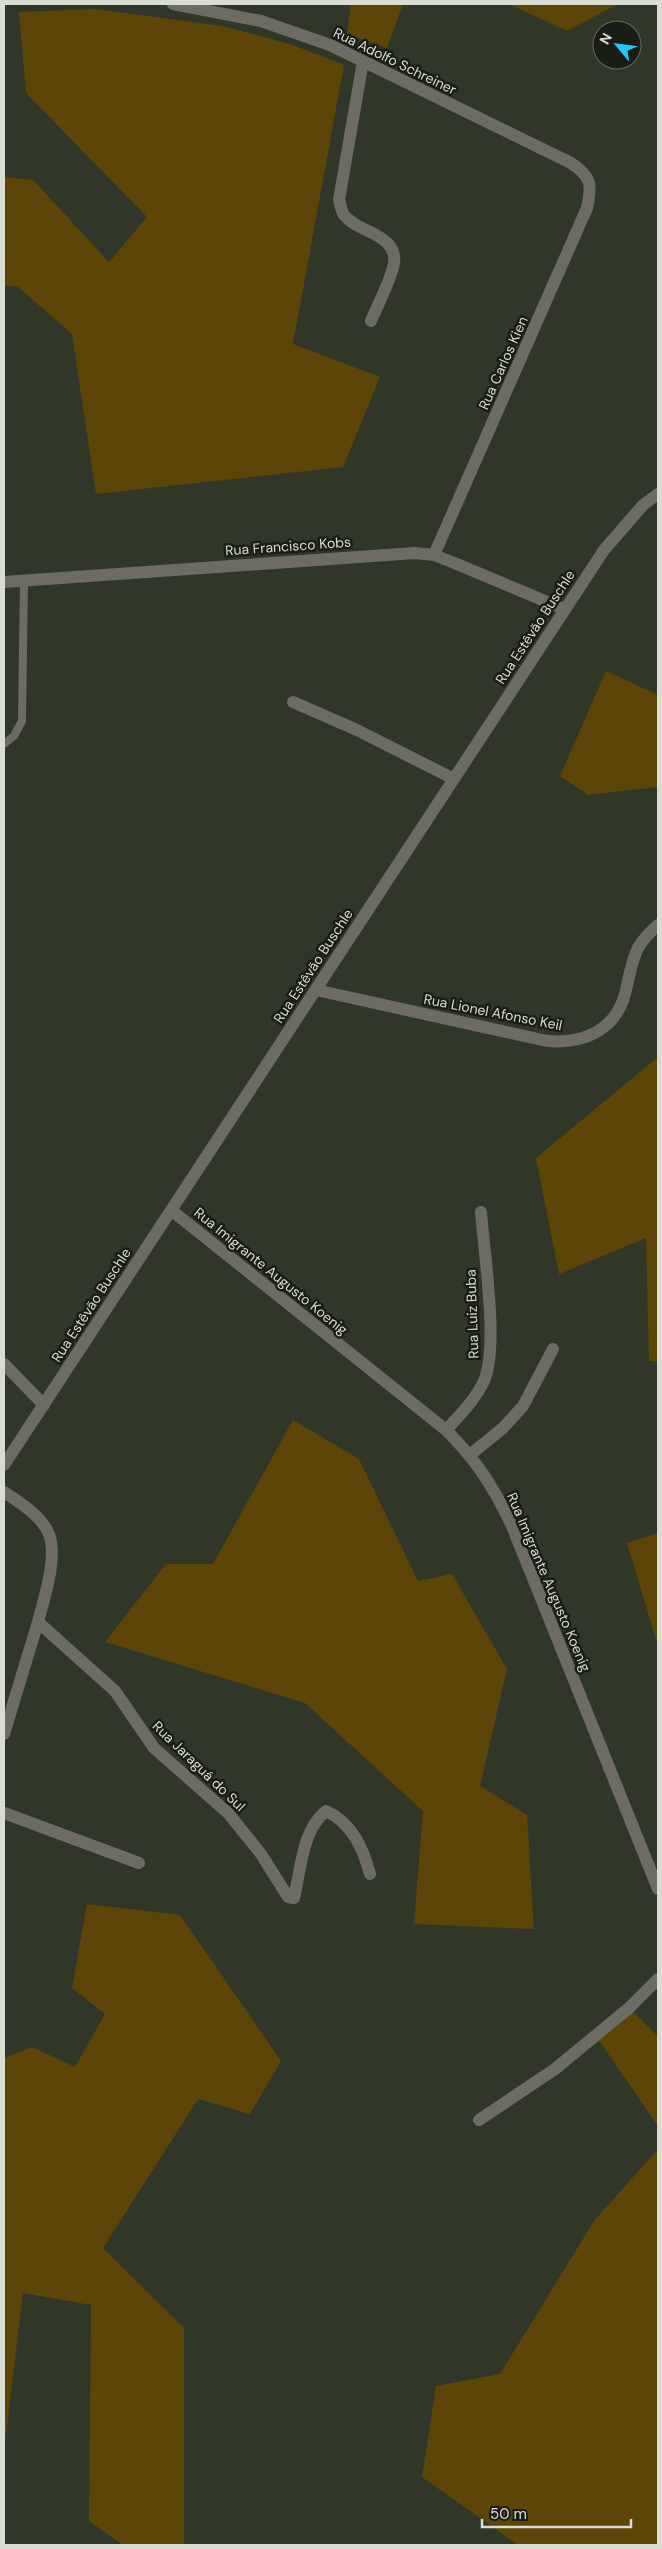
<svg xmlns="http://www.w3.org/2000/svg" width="662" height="2549" font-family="'DM Sans',sans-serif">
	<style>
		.green { fill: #5d4508 }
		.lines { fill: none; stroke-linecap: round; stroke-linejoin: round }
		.service { stroke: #6c6c64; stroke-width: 8 }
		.minor { stroke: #6c6c64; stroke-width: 12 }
		.tertiary { stroke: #6c6c64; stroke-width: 12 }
		.labels { text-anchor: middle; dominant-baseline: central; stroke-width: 5; stroke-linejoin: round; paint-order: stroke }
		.street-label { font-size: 14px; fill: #d8dcd2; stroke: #1a1d16 }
	</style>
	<rect width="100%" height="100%" fill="#313728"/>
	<path class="green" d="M351,4H403L387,48L347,34Z
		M509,4H618L567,31Z
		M95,9L222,26L290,44L344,65L293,344L380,377L343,467L96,494L72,334L18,287L4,285V177L33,180L109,262L147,217L26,93L19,12Z
		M606,671L658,695V787L588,795L560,776Z
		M658,1057V1362L649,1361L646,1238L559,1274L536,1158Z
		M293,1420L359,1459L418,1581L452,1574L507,1669L480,1786L527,1815L534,1929L414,1924L423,1811L305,1703L105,1642L166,1564H213Z
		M658,1533V1646L627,1543Z
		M87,1904L180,1915L281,2061L250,2114L198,2099L103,2248L184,2328V2545H123L89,2521L91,2305L23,2293L4,2450V2058L32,2047L75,2067L105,2014L72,1988Z
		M629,2008L658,2036V2126L596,2036Z
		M658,2149V2545H518L422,2477L436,2386L500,2374L594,2221Z"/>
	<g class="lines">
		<path class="service" d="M4,744L14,736L22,721L24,581"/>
		<path class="minor" d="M173,4L261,21L330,45L571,163C592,177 592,185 587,208L434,555
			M363,61L339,200C341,205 341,211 344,215C358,233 398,234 394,263C392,278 377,306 371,321
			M4,582L415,553L434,555L452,562L564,609
			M293,702L357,730L454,779
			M316,990L547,1041C583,1044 615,1031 625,994C629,979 631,962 638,948C643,939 650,932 658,925
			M171,1210L446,1430C477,1461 493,1486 512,1526L658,1889
			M4,1364L44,1405
			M446,1430C460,1415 475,1400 484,1381C499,1346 484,1253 481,1212
			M471,1454L503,1428L523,1406L553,1349
			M4,1492C20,1503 41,1515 49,1534C58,1557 44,1599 38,1622L115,1691L154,1748L228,1813L261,1854L288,1897L294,1898C301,1869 302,1830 326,1811C352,1823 363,1848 370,1874
			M4,1734L38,1622
			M4,1813L139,1863
			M479,2120L555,2069L629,2008L658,1979"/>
		<path class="tertiary" d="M4,1465L604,550L643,505L658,494"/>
	</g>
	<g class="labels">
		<g class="street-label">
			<text transform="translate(395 61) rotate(26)">Rua Adolfo Schreiner</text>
			<text transform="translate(503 363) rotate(-66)">Rua Carlos Kien</text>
			<text transform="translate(288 546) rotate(-4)">Rua Francisco Kobs</text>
			<text transform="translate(535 627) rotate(-57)">Rua Estêvão Buschle</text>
			<text transform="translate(313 966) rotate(-57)">Rua Estêvão Buschle</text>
			<text transform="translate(493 1012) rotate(11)">Rua Lionel Afonso Keil</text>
			<text transform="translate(271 1271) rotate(39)">Rua Imigrante Augusto Koenig</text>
			<text transform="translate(91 1305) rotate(-57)">Rua Estêvão Buschle</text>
			<text transform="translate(472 1314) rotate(-92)">Rua Luiz Buba</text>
			<text transform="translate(549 1582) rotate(67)">Rua Imigrante Augusto Koenig</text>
			<text transform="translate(199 1766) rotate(44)">Rua Jaraguá do Sul</text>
		</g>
	</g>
	<rect width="662" height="2549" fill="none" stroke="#d8dcd2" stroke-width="10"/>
	<g transform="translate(617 45) rotate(299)"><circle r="24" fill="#1a1d16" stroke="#666961"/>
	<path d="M0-4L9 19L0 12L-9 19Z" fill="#23c9fe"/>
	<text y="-8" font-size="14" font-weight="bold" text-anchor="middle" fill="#d8dcd2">N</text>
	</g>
	<path d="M482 2519v8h149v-8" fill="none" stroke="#d8dcd2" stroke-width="2.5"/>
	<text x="490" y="2519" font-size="15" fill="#d8dcd2" stroke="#1a1d16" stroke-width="4" paint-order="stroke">50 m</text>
</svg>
